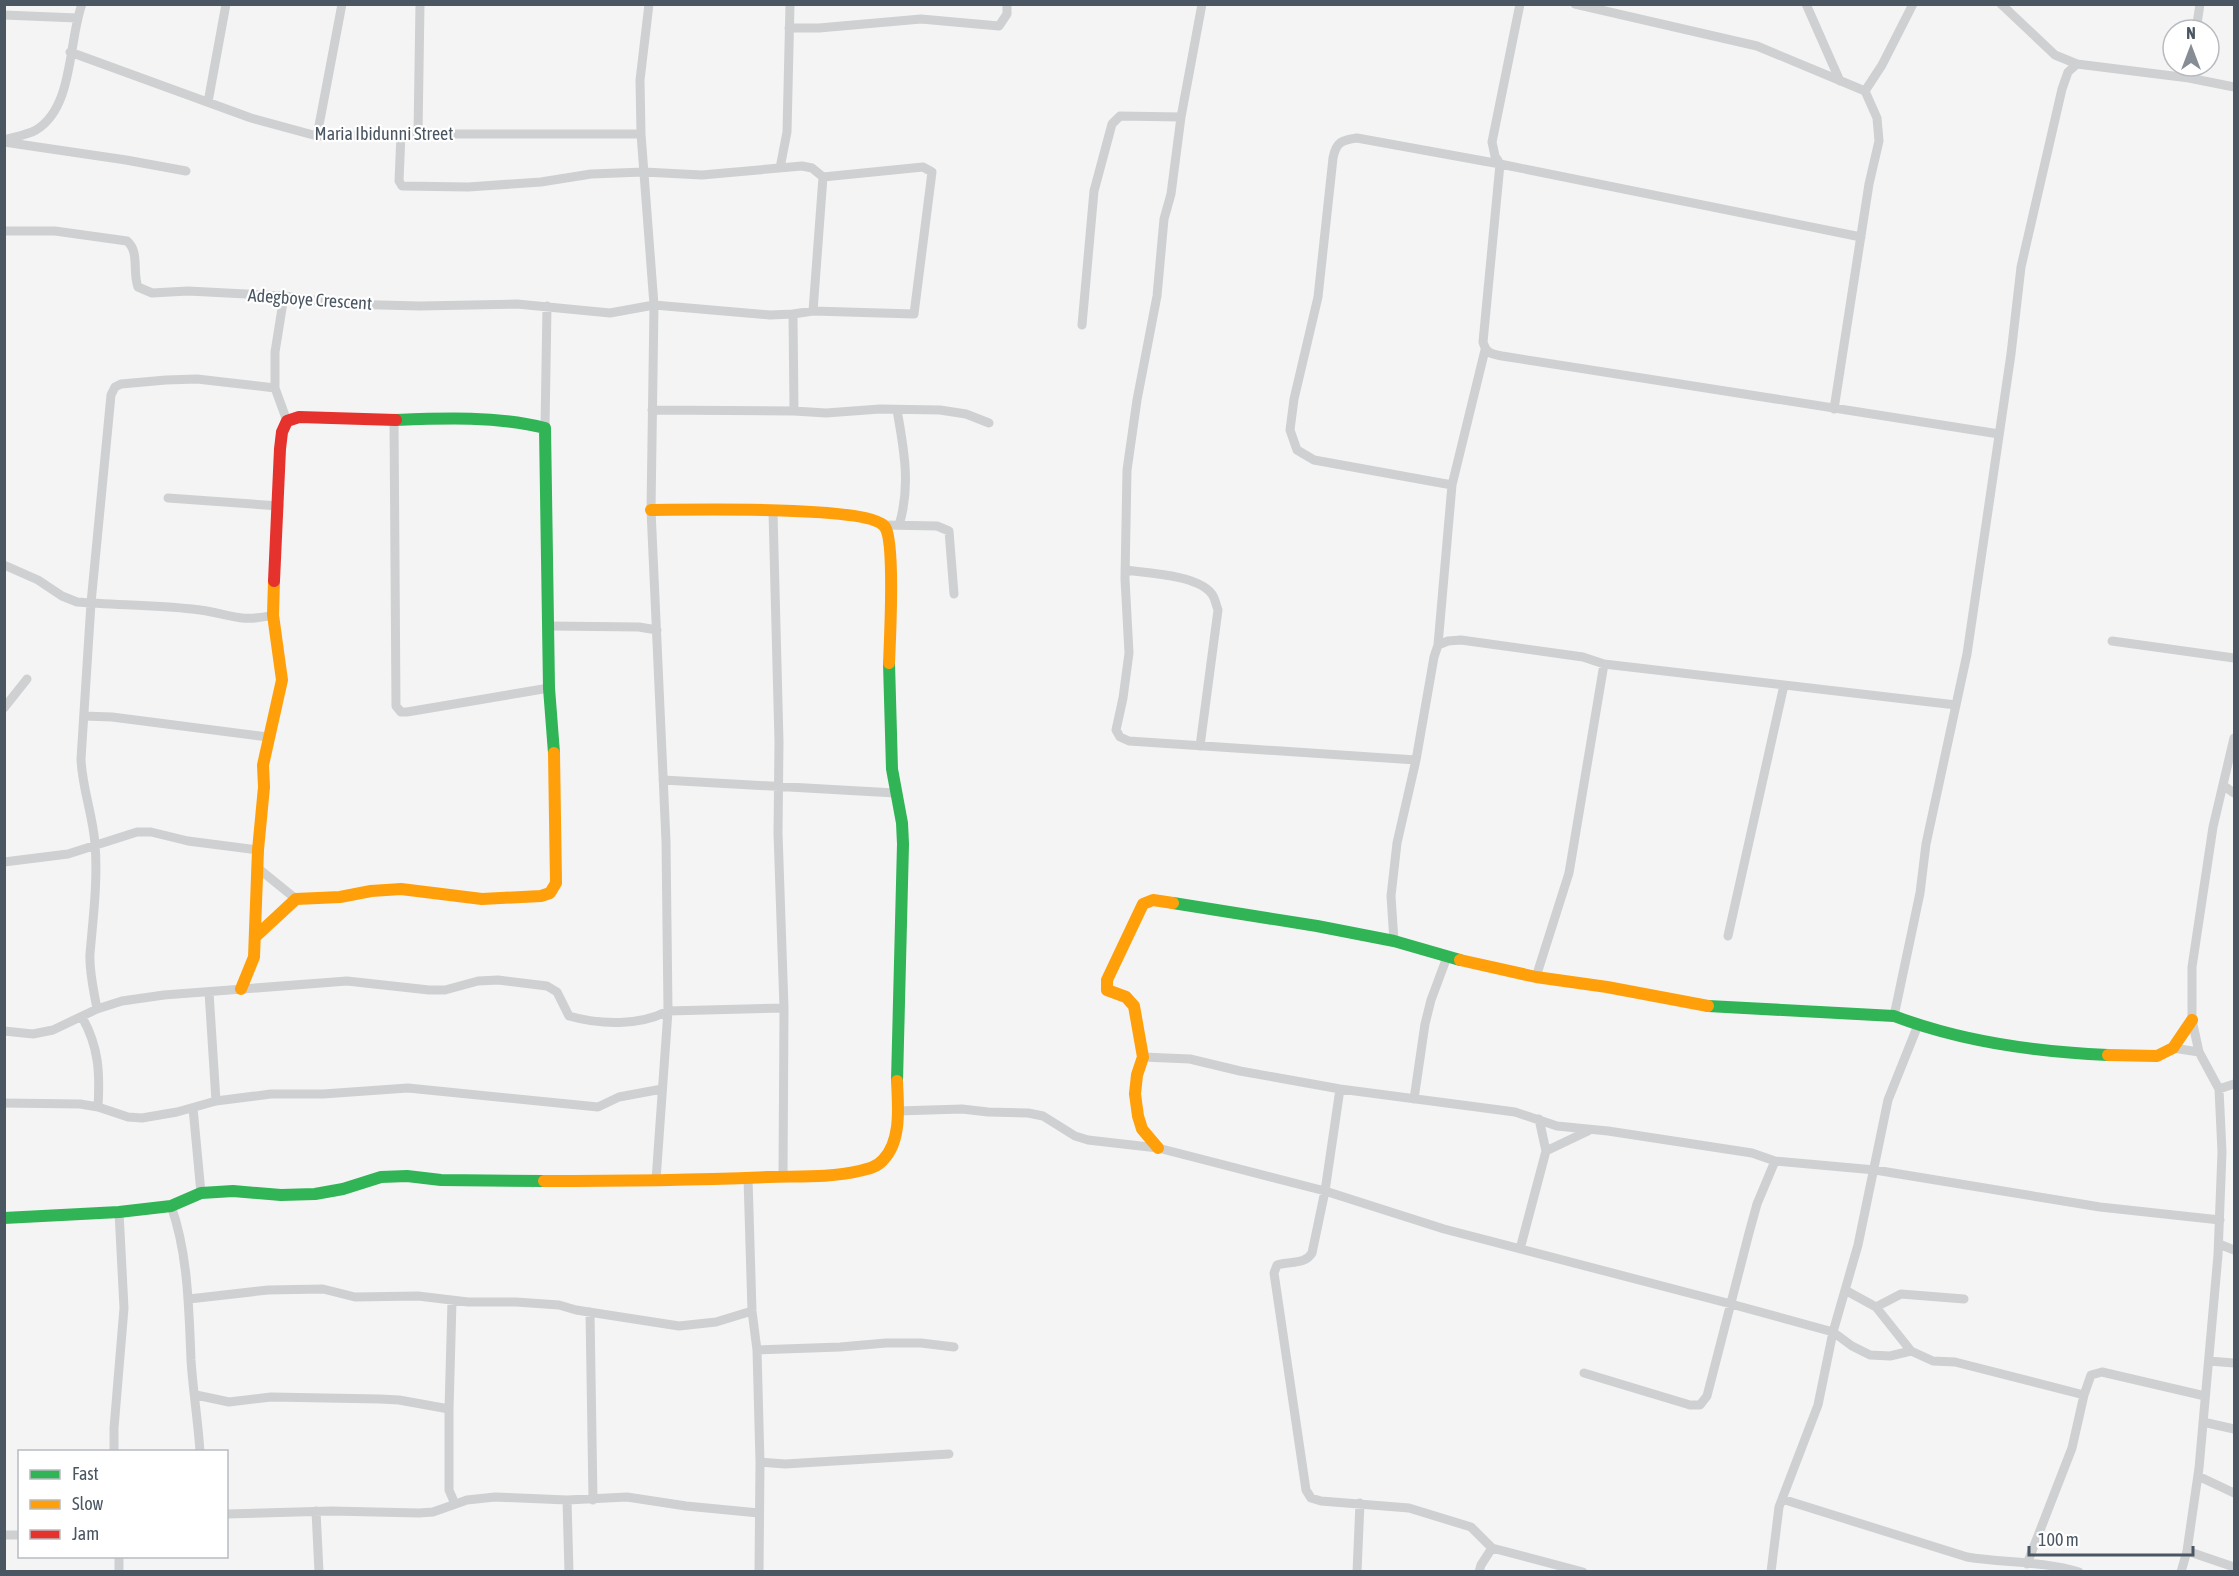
<svg xmlns="http://www.w3.org/2000/svg" width="2239" height="1576" font-family="'Asap Condensed',sans-serif">
	<style>
		.lines { fill: none; stroke-linecap: round; stroke-linejoin: round }
		.street { stroke: #ced0d2; stroke-width: 9 }
		.fast { stroke: #30b455; stroke-width: 12 }
		.slow { stroke: #ff9f0a; stroke-width: 12 }
		.jam { stroke: #e5322d; stroke-width: 12 }
		.labels { text-anchor: middle; dominant-baseline: central; stroke-width: 4.5; stroke-linejoin: round; paint-order: stroke }
		.street-label { font-size: 18px; fill: #4a5661; stroke: #fff }
	</style>
	<rect width="100%" height="100%" fill="#f4f4f4"/>
	<g class="lines">
		<path class="street" d="M649,4L640,80L641,134L654,305L651,510L666,841L668,1011L656,1180
			M1202,4L1181,117L1171,194L1164,219L1157,296L1137,400L1127,470L1125,579L1129,653L1123,698L1116,730L1120,737L1129,741L1416,760
			M1520,4L1492,142L1495,156L1500,164L1483,342C1486,353 1491,354 1502,356L1999,434
			M1575,4L1757,46L1865,91L1877,118L1879,141L1869,184L1834,409
			M1806,4L1840,81
			M2001,4L2055,55L2077,64
			M4,15L77,18
			M789,28H819L921,19L999,26L1007,14V4
			M2196,30L2200,4
			M70,52L251,118L317,136L401,134H641
			M2191,66L2189,78L2234,87
			M1865,91L1882,65L1913,4
			M208,102L226,4
			M401,134L399,181L402,186L468,187L541,182L591,174L644,172L702,175L802,166L812,168L823,177L813,311
			M418,134L420,4
			M317,136L342,4
			M4,140C14,137 27,135 36,130C74,107 68,42 82,4
			M4,142L126,160L186,171
			M780,168L787,132L790,4
			M4,231H55L127,241C140,252 132,272 138,287L152,293L188,291L284,296L341,304L420,306L517,304L610,313L654,305L770,315L793,314L794,411L826,413L880,409L940,410L966,414L989,423
			M284,296L275,352V388L287,421
			M793,314L813,311L914,314L932,172L923,167L823,177
			M1082,325L1094,191L1112,124L1120,116L1181,117
			M652,410L794,411
			M897,410C904,449 911,487 899,525
			M394,420L396,706L401,712H407L549,688
			M545,428L547,306
			M1452,485L1314,460L1297,450L1290,430L1294,399L1318,297L1333,158C1336,142 1342,140 1357,138L1500,164L1861,237
			M168,498L279,506
			M773,512L779,742L778,833L784,1008L783,1176
			M884,525L937,526L949,531L954,594
			M4,565L38,580L62,596L77,602C115,605 154,605 192,609C226,612 238,624 273,615
			M1125,570C1148,573 1197,575 1211,593C1215,597 1216,605 1218,610L1200,746
			M549,626L639,627L657,630
			M2112,641L2234,658
			M1438,645L1452,485L1485,350
			M4,708L27,679
			M84,716L112,717L268,737
			M663,780L895,793
			M2224,786L2234,793
			M4,862L68,854L137,832H151L188,841L258,850
			M259,869L296,899
			M1728,936L1784,685
			M1394,941L1391,896L1397,843L1416,760L1434,657L1438,645L1448,641L1461,640L1583,657L1604,664L1956,705
			M1536,977L1569,873L1604,664
			M209,992L216,1101
			M97,1009C94,991 89,972 90,954C93,918 98,881 95,844C93,815 82,788 81,759L91,603L111,395L115,387L121,384L166,380L197,379L275,388
			M1894,1016L1920,893L1926,844L1967,654L2011,354L2021,267L2062,89L2068,72L2077,64L2189,78
			M82,1017C99,1047 100,1073 98,1107
			M4,1031L33,1034L53,1030L97,1009L122,1001L164,995L347,981L429,990H445L478,981L498,980L547,986L557,992L569,1016C601,1025 639,1026 668,1011L784,1008
			M2173,1048L2199,1052
			M1143,1057L1190,1059L1240,1071L1340,1089L1515,1112L1557,1126L1608,1131L1752,1153L1775,1161L1875,1170L2100,1207L2220,1220
			M1340,1089L1325,1191L1312,1253C1305,1265 1290,1261 1277,1265L1274,1273L1306,1490L1311,1498L1321,1501L1409,1508L1471,1527L1492,1548L1583,1572
			M2219,1089L2234,1084
			M1414,1099L1425,1024L1431,1000L1447,957
			M4,1103L80,1104L98,1107L128,1117L142,1118L177,1112L216,1101L271,1094H323L408,1088L598,1107L619,1097L662,1089
			M193,1108L201,1193
			M898,1111L962,1109L988,1112L1028,1113L1043,1116L1075,1136L1088,1140L1158,1148L1201,1159L1325,1191L1444,1229L1731,1304L1833,1332L1852,1346L1870,1355L1890,1356L1911,1351
			M1546,1151L1588,1131
			M748,1178L752,1311L757,1350L760,1462L759,1572
			M171,1206C188,1252 189,1311 191,1360C193,1391 198,1421 200,1452
			M2219,1244L2234,1250
			M1520,1249L1546,1151L1539,1119
			M1845,1290L1876,1307L1911,1351L1933,1361L1955,1362L2084,1395L2091,1375L2102,1372L2205,1396
			M189,1299L268,1290L323,1289L355,1297L418,1296L468,1302H516L559,1305L576,1310L679,1326L716,1322L752,1311
			M452,1301L449,1409V1490L455,1504
			M1876,1307L1901,1294L1964,1299
			M590,1312L593,1500
			M757,1350L840,1347L886,1343H921L954,1347
			M2209,1361L2234,1363
			M1584,1373L1690,1405H1700L1707,1396L1749,1233L1757,1204L1775,1161
			M196,1395L229,1402L271,1397L380,1399L399,1400L449,1409
			M2203,1422L2234,1429
			M114,1452V1428L124,1308L119,1212
			M760,1462L785,1464L949,1454
			M2198,1476L2234,1493
			M1782,1499L1967,1557C2004,1563 2043,1561 2079,1572
			M567,1500L569,1572
			M316,1511L319,1572
			M226,1514L331,1511L419,1513L433,1512L467,1500L495,1497L567,1500L627,1497L686,1506L759,1513
			M4,1535H20
			M2187,1551L2234,1567
			M119,1556V1572
			M2027,1564L2072,1448L2084,1395
			M1357,1572L1360,1503
			M1479,1572L1481,1565L1492,1548
			M1771,1572L1779,1507L1818,1405L1833,1332L1858,1245L1888,1100L1918,1025
			M2181,1572L2187,1551L2199,1468L2218,1255L2222,1152L2219,1089L2199,1052L2192,1020V967L2213,827L2234,738"/>
		<path class="fast" d="M396,420C444,418 497,416 545,428L549,688L554,753
			M889,663L892,769L902,823L903,844L897,1081
			M1173,903L1317,926L1394,941L1460,960
			M1708,1006L1894,1016C1962,1042 2036,1052 2108,1055
			M4,1218L119,1212L171,1206L201,1193L233,1191L281,1195L315,1194L343,1189L381,1177L407,1176L441,1180L544,1181"/>
		<path class="slow" d="M651,510C685,510 870,505 885,527C895,542 890,639 889,663
			M256,936L296,899L340,897L371,891L401,889L482,899L541,896L550,893L556,883L554,753
			M1460,960L1536,977L1607,987L1708,1006
			M241,989L254,957L258,850L264,787L263,765L282,680L273,615L274,581
			M2108,1055L2157,1056L2173,1048L2192,1020
			M1158,1148L1142,1129L1138,1116L1135,1094L1137,1075L1143,1057L1134,1006L1126,997L1107,990V980L1143,904L1153,900L1173,903
			M544,1181C619,1181 693,1180 768,1177C798,1176 829,1178 859,1171C868,1169 877,1167 883,1160C902,1141 898,1105 897,1081"/>
		<path class="jam" d="M274,581L280,449L282,432L287,421L299,417L396,420"/>
	</g>
	<g class="labels">
		<g class="street-label">
			<text x="384" y="133">Maria Ibidunni Street</text>
			<text transform="translate(310 299) rotate(4)">Adegboye Crescent</text>
		</g>
	</g>
	<rect width="2239" height="1576" fill="none" stroke="#4a5661" stroke-width="12"/>
	<rect x="18" y="1450" width="210" height="108" fill="#ffffff" stroke="#b7bbc0" stroke-width="1.5"/>
	<rect x="30" y="1470" width="30" height="9" fill="#30b455" stroke="#b7bbc0" stroke-width="1.5"/>
	<text x="72" y="1480" font-size="18" fill="#4a5661">Fast</text>
	<rect x="30" y="1500" width="30" height="9" fill="#ff9f0a" stroke="#b7bbc0" stroke-width="1.5"/>
	<text x="72" y="1510" font-size="18" fill="#4a5661">Slow</text>
	<rect x="30" y="1530" width="30" height="9" fill="#e5322d" stroke="#b7bbc0" stroke-width="1.5"/>
	<text x="72" y="1540" font-size="18" fill="#4a5661">Jam</text>
	<g transform="translate(2191 48)"><circle r="28" fill="#ffffff" stroke="#b7bbc0" stroke-width="1.5"/>
	<path d="M0-4.5L10 22L0 15L-10 22Z" fill="#868d94"/>
	<text y="-9" font-size="16" font-weight="bold" text-anchor="middle" fill="#4a5661">N</text>
	</g>
	<path d="M2029 1546v9h164v-9" fill="none" stroke="#4a5661" stroke-width="3"/>
	<text x="2038" y="1546" font-size="18" fill="#4a5661" stroke="#ffffff" stroke-width="4.5" paint-order="stroke">100 m</text>
</svg>
